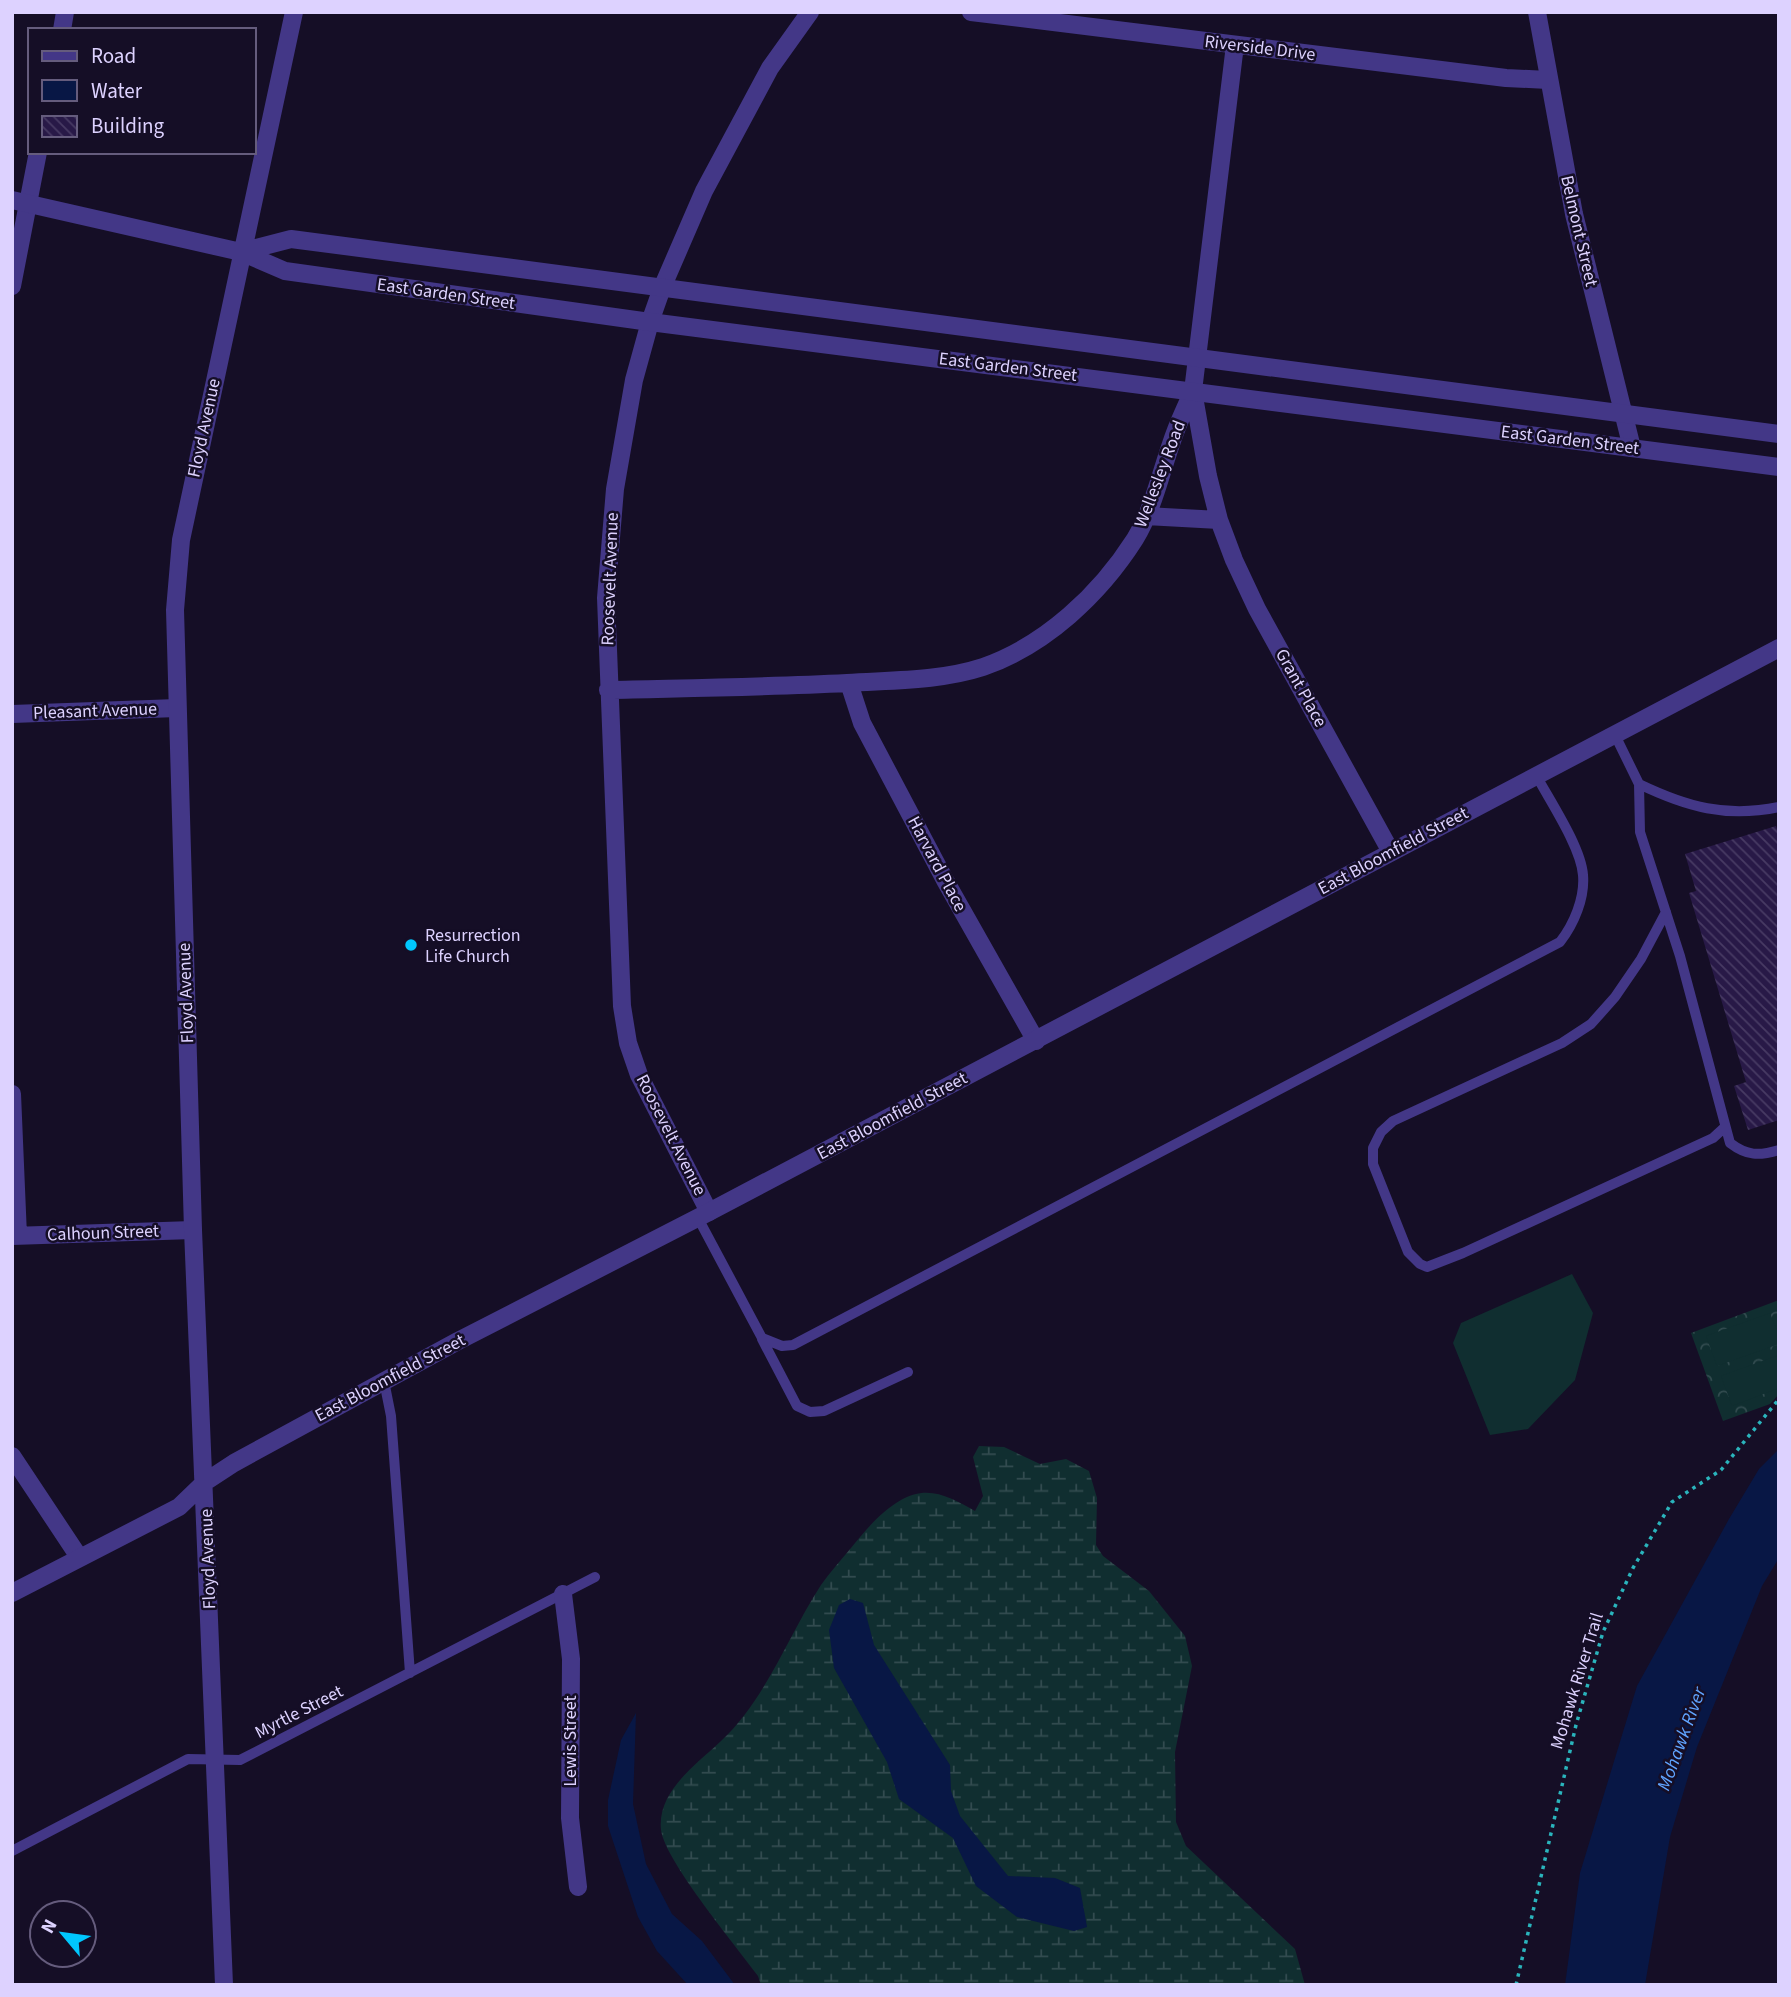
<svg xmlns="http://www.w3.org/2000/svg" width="1791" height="1997" font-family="'Source Sans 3',sans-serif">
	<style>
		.forest { fill: url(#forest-crowns) }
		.wetland { fill: url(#wetland-marsh) }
		.pitch { fill: #102e30 }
		.water { fill: #081745 }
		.building { fill: url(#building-back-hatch) }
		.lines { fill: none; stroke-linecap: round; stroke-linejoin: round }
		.path { stroke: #2ab4bc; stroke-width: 3.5; stroke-dasharray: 3.5 5; stroke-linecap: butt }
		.service { stroke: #433787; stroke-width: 10 }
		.minor { stroke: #433787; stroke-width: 18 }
		.tertiary { stroke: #433787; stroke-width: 18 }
		.poi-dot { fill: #00c7fd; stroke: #150e26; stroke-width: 2.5 }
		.labels { text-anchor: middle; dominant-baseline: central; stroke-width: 5; stroke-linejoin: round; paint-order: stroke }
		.street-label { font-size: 18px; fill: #ddd2ff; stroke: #150e26 }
		.poi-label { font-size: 18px; fill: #ddd2ff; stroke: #150e26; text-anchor: start }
		.water-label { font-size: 19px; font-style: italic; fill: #60a4ff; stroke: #150e26 }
	</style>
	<defs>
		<pattern id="forest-crowns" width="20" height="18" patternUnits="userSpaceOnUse" patternTransform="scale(1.75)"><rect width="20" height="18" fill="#102e30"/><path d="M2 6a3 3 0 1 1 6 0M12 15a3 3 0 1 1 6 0" fill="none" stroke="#324b4f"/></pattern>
		<pattern id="wetland-marsh" width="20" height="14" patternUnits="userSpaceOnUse" patternTransform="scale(1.75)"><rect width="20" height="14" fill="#102e30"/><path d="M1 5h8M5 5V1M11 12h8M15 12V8" fill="none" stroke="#324b4f"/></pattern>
		<pattern id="building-back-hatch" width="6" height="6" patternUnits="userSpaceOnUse" patternTransform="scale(1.75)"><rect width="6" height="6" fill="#281947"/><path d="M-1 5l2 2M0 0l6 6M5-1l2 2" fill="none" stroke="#473a63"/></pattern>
	</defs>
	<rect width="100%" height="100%" fill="#150e26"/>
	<path class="forest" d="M1779,1300V1394L1770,1404L1723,1421L1691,1333Z"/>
	<path class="wetland" d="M979,1446L1004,1447L1040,1464L1066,1459L1089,1471L1097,1498L1096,1545L1103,1556L1149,1591L1185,1636L1192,1666L1175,1752L1176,1822L1186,1846L1295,1949L1305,1985H761L758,1976C737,1947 665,1861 661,1830C657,1791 696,1765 721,1741C766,1699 788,1636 821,1585C830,1572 841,1560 851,1548C866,1530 880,1512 901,1500C929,1484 951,1498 975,1511L983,1496L973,1457Z"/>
	<path class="pitch" d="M1572,1274L1593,1313L1575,1380L1528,1429L1490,1435L1453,1343L1461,1323Z
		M1770,1313L1779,1336V1344L1717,1366L1706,1336Z
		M1779,1355V1388L1732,1406L1721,1376Z"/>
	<path class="water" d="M1779,1449V1558L1762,1586L1697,1747L1670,1837L1645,1985H1565L1580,1873L1637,1686L1729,1519L1759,1469Z
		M850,1599L863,1603L874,1645L950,1765L951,1791L960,1816L1008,1876L1055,1878L1080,1888L1087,1927L1074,1931L1017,1917L976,1886L953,1838L899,1799L887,1762L834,1668L829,1630L839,1605Z
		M636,1713L633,1804L646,1864L672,1914L702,1941L735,1985H688L657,1951L638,1917L608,1826V1800L621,1740Z"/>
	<path class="building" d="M1776,826L1779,835V1120L1748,1130L1734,1086L1746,1082L1689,893L1696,891L1685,854Z"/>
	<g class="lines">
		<path class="path" d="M1516,1985L1576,1725L1603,1632L1633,1568L1672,1502L1721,1470L1779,1399"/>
		<path class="service" d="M1614,733L1639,784L1640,832L1680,956L1730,1143C1747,1156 1759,1156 1779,1150
			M1639,784C1687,807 1726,818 1779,807
			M1666,912L1641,959L1615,997L1591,1024L1562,1043L1393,1121L1381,1132L1373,1148V1164L1408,1252L1420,1264L1427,1267L1463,1253L1713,1138L1725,1127
			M698,1218L762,1338L782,1346L793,1345L1560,942C1574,924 1585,898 1583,875C1581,847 1550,801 1536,775
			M762,1339L797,1406L810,1412L824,1411L908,1372
			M384,1381L391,1416L410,1673
			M12,1851L188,1759L240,1760L595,1577"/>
		<path class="minor" d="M971,12L1506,78L1548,80
			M1537,12L1574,214L1632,448
			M62,30L65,12
			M12,286L38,152
			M1193,391L1208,476L1219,520L1234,560L1257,609L1391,852
			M1146,516L1219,520
			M849,683L862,723L946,882L1036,1041
			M608,690C688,688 767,687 847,683C892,680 940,681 983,667C1046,645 1100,594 1135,539C1155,506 1162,466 1176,430C1181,417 1187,404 1193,391L1235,45
			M12,714L177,708
			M12,1094L18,1236
			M709,1212L639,1075L628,1043L622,1006L606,598L615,489L634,380L650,322L662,288L704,191L770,68L810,12
			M12,1236L193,1230
			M12,1456L79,1557
			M563,1594L571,1659L570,1818L578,1887"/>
		<path class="tertiary" d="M12,200L241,252L285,271L650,322L1779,467
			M241,252L291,239L1779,434
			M12,1593L179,1507L205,1482L234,1463L458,1341L709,1212L1779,648
			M224,1985L193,1230L175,610L181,540L294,12"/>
	</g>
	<circle class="poi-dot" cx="411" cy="945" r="7"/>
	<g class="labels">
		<g class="street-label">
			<text transform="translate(1260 48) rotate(7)">Riverside Drive</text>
			<text transform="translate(1579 231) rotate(77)">Belmont Street</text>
			<text transform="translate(446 294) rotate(8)">East Garden Street</text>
			<text transform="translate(1008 367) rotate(7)">East Garden Street</text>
			<text transform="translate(204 428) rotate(-78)">Floyd Avenue</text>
			<text transform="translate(1570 440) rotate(7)">East Garden Street</text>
			<text transform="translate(1160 474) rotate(-69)">Wellesley Road</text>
			<text transform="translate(610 579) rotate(-88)">Roosevelt Avenue</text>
			<text transform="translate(1301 688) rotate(61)">Grant Place</text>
			<text transform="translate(95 711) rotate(-2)">Pleasant Avenue</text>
			<text transform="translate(1393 851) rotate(-28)">East Bloomfield Street</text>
			<text transform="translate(937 864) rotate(62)">Harvard Place</text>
			<text transform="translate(186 993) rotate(-92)">Floyd Avenue</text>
			<text transform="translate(892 1116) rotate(-28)">East Bloomfield Street</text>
			<text transform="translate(671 1135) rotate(63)">Roosevelt Avenue</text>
			<text transform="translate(103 1233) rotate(-2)">Calhoun Street</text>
			<text transform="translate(390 1378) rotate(-28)">East Bloomfield Street</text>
			<text transform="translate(208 1559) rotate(-92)">Floyd Avenue</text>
			<text transform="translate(1577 1681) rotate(-73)">Mohawk River Trail</text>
			<text transform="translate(299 1712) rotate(-27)">Myrtle Street</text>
			<text transform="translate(570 1741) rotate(-90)">Lewis Street</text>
		</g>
		<g class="poi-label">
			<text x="425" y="935">Resurrection<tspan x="425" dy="21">Life Church</tspan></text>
		</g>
		<g class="water-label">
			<text transform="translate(1682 1739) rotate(-70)">Mohawk River</text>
		</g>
	</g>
	<rect width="1791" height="1997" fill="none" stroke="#ddd2ff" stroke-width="28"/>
	<rect x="28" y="28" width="228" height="126" fill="#150e26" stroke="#655c7d" stroke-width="2"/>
	<rect x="42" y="51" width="35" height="10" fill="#433787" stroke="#655c7d" stroke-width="2"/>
	<text x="91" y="63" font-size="21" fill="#ddd2ff">Road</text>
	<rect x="42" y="80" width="35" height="21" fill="#081745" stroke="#655c7d" stroke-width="2"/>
	<text x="91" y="98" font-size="21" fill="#ddd2ff">Water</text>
	<rect x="42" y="116" width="35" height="21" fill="url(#building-back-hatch)" stroke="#655c7d" stroke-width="2"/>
	<text x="91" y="133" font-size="21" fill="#ddd2ff">Building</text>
	<g transform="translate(63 1934) rotate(299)"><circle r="33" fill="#150e26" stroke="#655c7d" stroke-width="2"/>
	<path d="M0-5L12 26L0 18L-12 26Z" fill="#00c7fd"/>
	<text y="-10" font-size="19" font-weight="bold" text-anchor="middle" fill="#ddd2ff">N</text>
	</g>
</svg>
